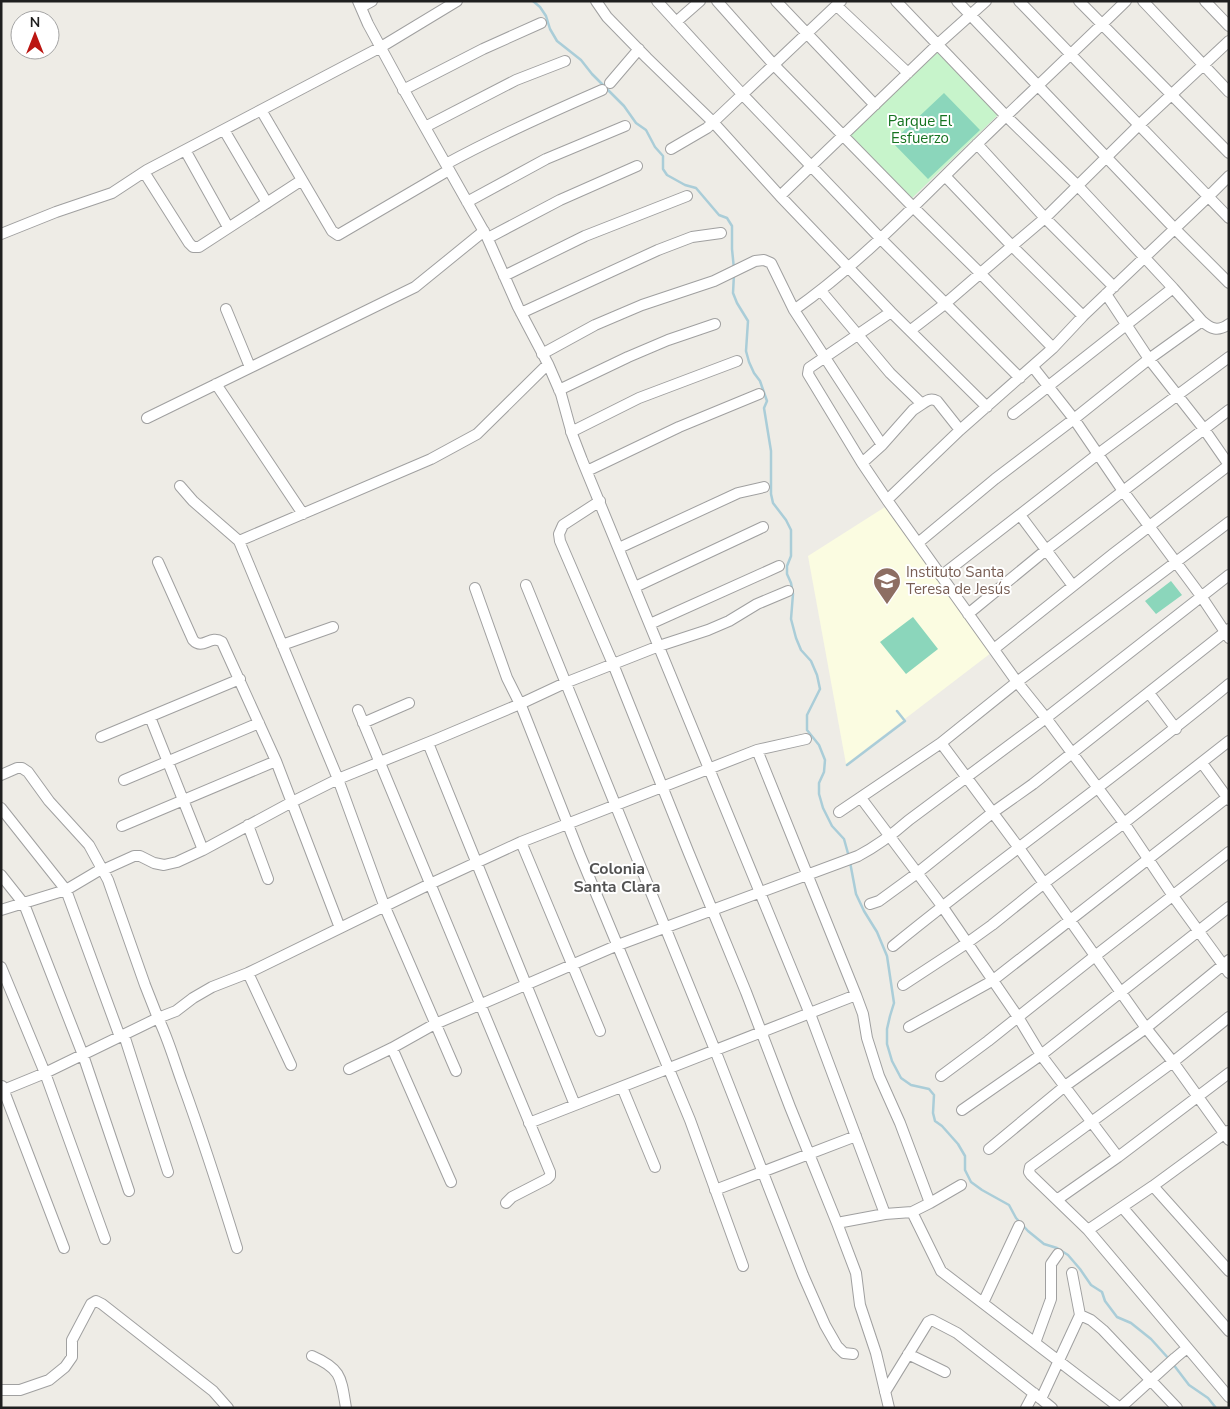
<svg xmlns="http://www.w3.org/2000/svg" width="1230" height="1409" font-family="'Nunito Sans',sans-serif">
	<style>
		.education { fill: #fbfce1 }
		.park { fill: #c7f4cb }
		.pitch { fill: #8bd6bb }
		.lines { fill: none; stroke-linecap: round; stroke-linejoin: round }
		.stream { stroke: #aacdd8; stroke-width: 2.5 }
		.minor-casing { stroke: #a0a0a0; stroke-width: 12 }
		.minor { stroke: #fff; stroke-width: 10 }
		.labels { text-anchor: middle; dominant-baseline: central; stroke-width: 4; stroke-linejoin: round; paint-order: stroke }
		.park-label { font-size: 15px; fill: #167320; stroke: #fff }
		.education-label { font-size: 15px; fill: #785e54; stroke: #fff; text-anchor: start }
		.neighbourhood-label { font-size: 16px; font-weight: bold; fill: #525252; stroke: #fff }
	</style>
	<rect width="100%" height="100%" fill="#eeece6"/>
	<path class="education" d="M885,507L991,653L846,764L808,556Z"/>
	<path class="park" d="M938,52L999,114L912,198L850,135Z"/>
	<path class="pitch" d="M944,93L980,130L928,179L892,142Z
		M1171,581L1182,595L1156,614L1145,601Z
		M913,617L938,649L906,674L880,642Z"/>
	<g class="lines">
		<path class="stream" d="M533,1L540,7L546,16L550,29L557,41L581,60L592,74L624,106L636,123L646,130L655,147L663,156V169L667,175L685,185L696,188L719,215L727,218L732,226V249L734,269
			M734,274L733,293L737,303L748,321L746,351L749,362L754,373L760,381L767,401L764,408L771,451V494L773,503L786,520L791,530V556L787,566V574L791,583L793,594L791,619L796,638L801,650L811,661L817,675L820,689L807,715V730L819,745L825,760L824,772L819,783V794L823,808L832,826L844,839L849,857
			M847,765L905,721L897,711
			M850,862L856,894L864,911L877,932L887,956L894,1003L890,1016L887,1029V1044L892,1061L901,1078L911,1085L929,1089L934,1095L933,1113L935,1121L942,1126L958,1144L965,1156V1170L971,1182L982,1190L1009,1205L1016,1218L1028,1231L1044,1244L1057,1248L1068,1255L1080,1269L1091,1285L1102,1292L1105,1301L1117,1317L1131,1323L1151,1339L1169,1359
			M1173,1364L1189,1385L1208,1398L1216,1408"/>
		<g class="minor-casing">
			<path id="minor" d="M358,1L368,24L400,83L487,237L518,307L548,364L561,394L572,434L582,460L812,1019L885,1214L912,1212L941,1271L1120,1408
				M596,1L607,17L647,58L713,122L780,196L891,312L987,407
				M657,1L743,95L881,239L1020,378
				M717,1L774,65L913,207L980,273L1053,348
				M776,1L875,105
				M896,1L1006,116L1078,186L1173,288L1202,321
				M957,1L1175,229L1229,283
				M1019,1L1229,218
				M1079,1L1229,153
				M1143,1L1229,92
				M1205,1L1229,26
				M837,6L908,73
				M361,7L372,1
				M676,22L700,1
				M610,83L639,49
				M403,90L483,49L541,23
				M261,110L332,231L338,235L449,170
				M425,127L516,80L565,61
				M224,130L267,203
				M977,144L1045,218L1114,287
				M671,149L707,128L841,1
				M185,150L228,227
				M446,164C497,136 549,113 602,90
				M144,172L189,243L193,247H199L302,180
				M945,176L1012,246L1083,316
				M780,196L938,44L986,1
				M467,202L546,159L625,126
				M1,234L56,212L112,193L147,170L381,47L457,1
				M488,238L560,200L637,166
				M504,276L585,236L687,196
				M821,291L890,373L922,404L913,410L882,445L862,463
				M1106,294L1149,359L1204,429L1229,465
				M226,309L250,367
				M794,310C858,265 912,208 968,153C1020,102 1074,52 1126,1
				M891,312L809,368L808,374L862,463L887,500L1017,682L1046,718L1124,823L1173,896L1229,973
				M521,313L658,250L692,237L721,233
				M911,330L946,303L1012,246L1045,218L1139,125L1229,41
				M542,354L595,325L642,305L714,281L755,261L764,260L771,263L794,310L882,445
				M1033,367L1074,419L1123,491L1201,596L1229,638
				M216,384L303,514
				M559,390L628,357L668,340L715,324
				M922,404C928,400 931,398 937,401L960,430
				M1013,414L1173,288
				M147,418L415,287L484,231
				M571,432L639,398L737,361
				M587,471L679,427L759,394
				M180,486L193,501L239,541
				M887,500L960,430L1053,348L1083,316L1208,197L1229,176
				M600,501L563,525L559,534L560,541L613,664L688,851L746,992L790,1107L837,1223L856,1273L860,1305L876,1353L889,1408
				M1020,515L1073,586
				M918,543L995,479L1074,419L1149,359L1202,321C1211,329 1218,332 1229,324
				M619,548L738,493L764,487
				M158,562L193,640C203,651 210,634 222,642L276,761L340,928
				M941,576L1098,454L1229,357
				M526,585L715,1050L803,1275L825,1325L837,1346L844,1353L853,1354
				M635,587L763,527
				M475,588L507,678L522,708L580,855L690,1120L743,1266
				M968,614L1046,550L1229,410
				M650,624L779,566
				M282,645L333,627
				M994,649L1113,554L1229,465
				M1149,693L1176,729
				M358,710L550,1172V1176L547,1179L512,1197L506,1203
				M150,717L203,850
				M363,723L409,703
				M101,737L240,679
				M428,743L575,1105
				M941,743L1019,848L1146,1028L1173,1062L1229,1140
				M757,750L856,995L863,1014L867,1038L879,1076L900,1123L930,1203L961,1185
				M1202,763L1229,800
				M1,775L17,768H22L28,772L49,801L89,845L108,880L145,985L158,1018L176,1011L193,998L212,987L248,973L430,884L521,842L757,750L806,739
				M124,780L259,723
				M861,798L942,906L1018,1017L1041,1055L1118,1157
				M1,808L66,890L120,1037
				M839,812L941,743L1017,682L1229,522
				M248,825L268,879
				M122,826L276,761
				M521,842L600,1031
				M1,875L24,904L83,1055L129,1191
				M870,904L879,901L916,874L992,813L1033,784L1229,629
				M1,910L66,890L98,871L103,870L134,856H140L154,863L164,865L177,862L203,850L292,802L338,779L437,739L520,704L565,683L659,646L708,630L729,621L757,604L788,591
				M893,946C1003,856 1120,775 1229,684
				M1,967L45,1073L105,1239
				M248,973L291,1065
				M903,985L967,943L992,925L1043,884L1124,823L1229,741
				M1229,1017L1173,1062L1030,1167L1029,1172L1031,1175L1088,1230L1229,1397
				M909,1027L992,981L1229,796
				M124,1035L168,1172
				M392,1048L451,1182
				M349,1069L392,1048L433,1025L618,945L858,856C877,846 893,834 909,820L1046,718L1229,575
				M456,1071L384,905L338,779L239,541L431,459L477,434L548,364
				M941,1076L988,1041L1095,956L1229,852
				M2,1086L64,1248
				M622,1087L655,1167
				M1,1091L45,1073L158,1018C168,1038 174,1060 182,1082C202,1137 220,1193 237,1248
				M962,1110L1041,1055L1229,907
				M529,1123L856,995
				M989,1149L1065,1086L1146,1028L1229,960
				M1153,1186L1229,1271
				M715,1190L856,1136
				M1058,1199L1118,1157L1229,1073
				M1122,1207L1229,1331
				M912,1212L930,1203
				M837,1223L885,1214
				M1088,1230L1153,1186L1228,1131
				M1072,1273L1080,1315L1091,1320L1103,1330L1177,1408
				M983,1303L1019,1226
				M1035,1343L1051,1299V1264L1058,1254
				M908,1354L945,1372
				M312,1356C342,1369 341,1378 346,1408
				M1,1390H20L49,1380L65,1367L72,1357V1340L91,1304L96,1301L102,1304L213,1391L228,1408
				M885,1392L928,1322L932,1320L957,1333L1041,1399
				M1026,1408L1034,1393
				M1052,1408L1041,1399L1080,1315
				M1120,1408L1175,1358L1187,1348"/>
		</g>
		<use href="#minor" class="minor"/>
	</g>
	<defs>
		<g id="school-pin" transform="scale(1.4375)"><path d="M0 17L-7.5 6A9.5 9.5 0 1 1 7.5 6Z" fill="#8d6e63" stroke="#fff"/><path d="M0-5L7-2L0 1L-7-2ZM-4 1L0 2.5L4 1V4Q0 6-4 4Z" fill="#fff"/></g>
	</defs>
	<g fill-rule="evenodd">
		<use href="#school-pin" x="887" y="581"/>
	</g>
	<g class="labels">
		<g class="park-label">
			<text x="920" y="121">Parque El<tspan x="920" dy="17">Esfuerzo</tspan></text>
		</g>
		<g class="education-label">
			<text x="906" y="572">Instituto Santa<tspan x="906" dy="17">Teresa de Jesús</tspan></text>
		</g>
		<g class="neighbourhood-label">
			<text x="617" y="869">Colonia<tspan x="617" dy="18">Santa Clara</tspan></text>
		</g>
	</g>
	<rect width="1230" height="1409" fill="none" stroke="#1f1f1f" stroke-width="5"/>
	<g transform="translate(35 35)"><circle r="24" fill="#ffffff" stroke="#a5a5a5"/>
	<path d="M0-4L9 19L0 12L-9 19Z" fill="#bb1612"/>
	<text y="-8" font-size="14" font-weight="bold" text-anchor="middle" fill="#1f1f1f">N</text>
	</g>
</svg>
